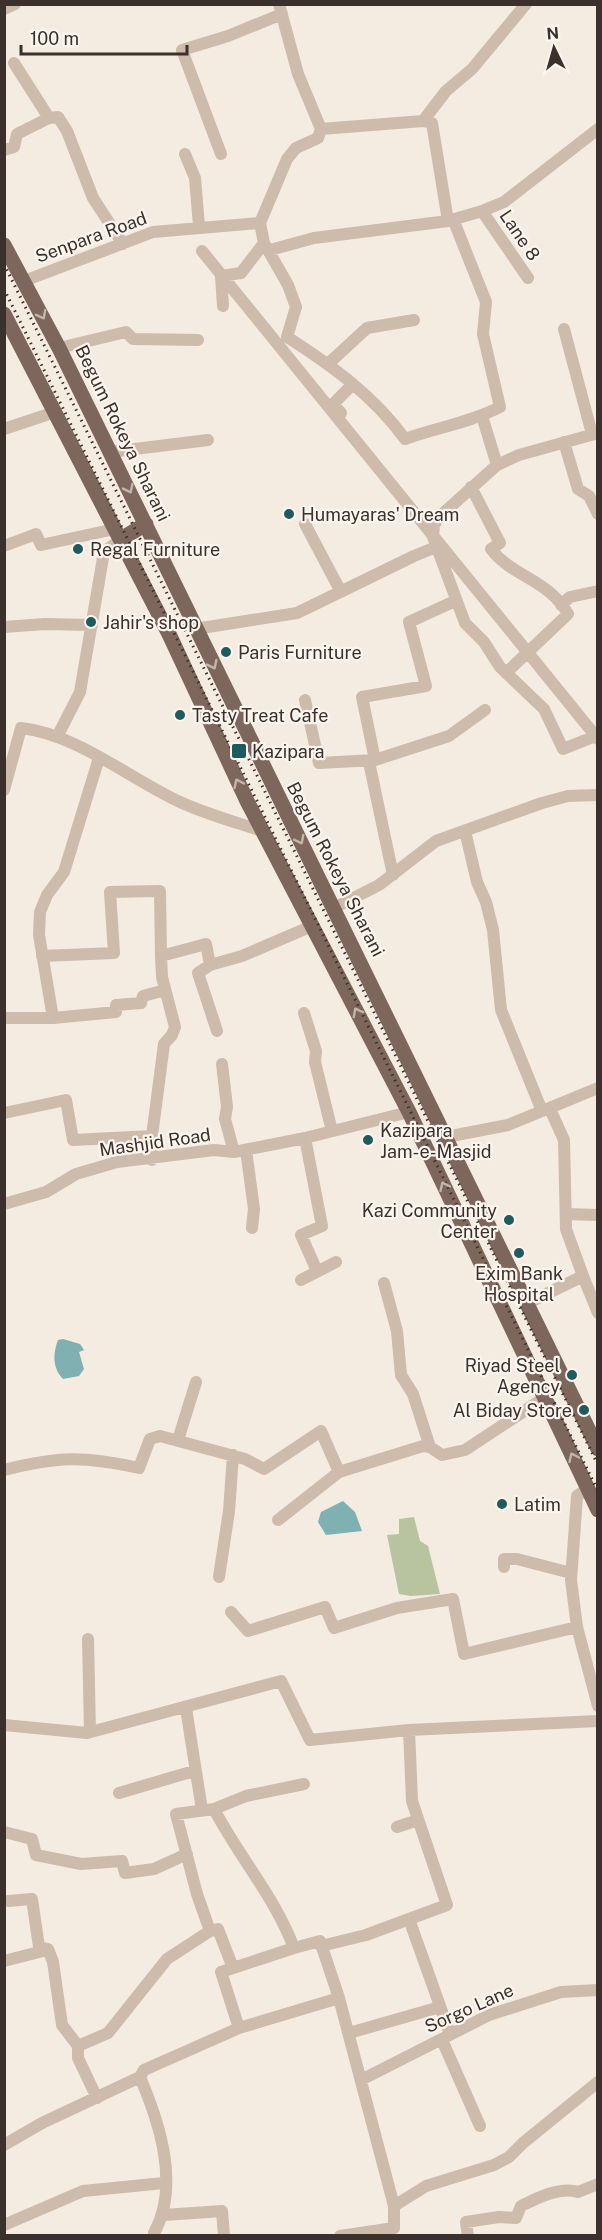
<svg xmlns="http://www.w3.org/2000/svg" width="602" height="2240" font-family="'Public Sans',sans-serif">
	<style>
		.green { fill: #b8c4a0 }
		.water { fill: #7fb0b2 }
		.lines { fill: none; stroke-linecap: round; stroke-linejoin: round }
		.minor { stroke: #cdbbac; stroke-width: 12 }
		.primary { stroke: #7d675c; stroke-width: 15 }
		.rail { stroke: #3b302b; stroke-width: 3; stroke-dasharray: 1.5 4.5; stroke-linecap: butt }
		.oneway { stroke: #c2b5ac }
		.poi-dot { fill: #1f5a5e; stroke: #fbf5ee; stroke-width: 2 }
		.labels { text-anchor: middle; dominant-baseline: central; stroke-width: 4.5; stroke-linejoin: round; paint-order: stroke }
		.street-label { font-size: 18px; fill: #3b302b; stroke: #fbf5ee }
		.poi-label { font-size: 18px; fill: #3b302b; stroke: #fbf5ee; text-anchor: start }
	</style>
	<rect width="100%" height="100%" fill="#f4ebe1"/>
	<path class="green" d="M414,1517L420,1541L428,1546L440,1594L411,1596L399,1594L387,1535L399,1534V1519Z"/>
	<path class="water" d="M63,1339L80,1344L84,1350L79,1352L84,1369L79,1376L63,1379C52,1368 53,1353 58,1340Z
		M343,1501L355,1512L362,1531L326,1535L318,1522L321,1512Z"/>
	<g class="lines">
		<path class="minor" d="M4,9L15,4
			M49,118L58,117L67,131L93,198L123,244
			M423,121L432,123L448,221
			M321,129L423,121L446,91L472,69L526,4
			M4,150L14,147L17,134L49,118L14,63
			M185,154L195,178L199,226
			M221,154L182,50L228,36L282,14
			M482,211L528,278
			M260,223L264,243L288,285L296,307L287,337C331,365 374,396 405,439C436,428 471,422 500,407L483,334L486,302L453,219
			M270,250L314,238L448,221L482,211L504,202L598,129
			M202,251L598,739
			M24,281L153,232L260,223L287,159L296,148L318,138L321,129L298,74L279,4
			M223,306L221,276L241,273L264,243
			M564,329L592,434
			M59,348L126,332L133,339L198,340
			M329,363L367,328L414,320
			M341,413L333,404L353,384
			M482,416L497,465
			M4,429L55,412
			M598,433L519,455L497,465L439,517L434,525L433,537L465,623L484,642L500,667L544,709L563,749L598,735
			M564,442L578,489L589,496L598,514
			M110,452L208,440
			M471,487L500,543L491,549C512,577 548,579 568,614L506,673
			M305,524L341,592
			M4,546L36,534L41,545L115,529
			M561,605L570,597L598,591
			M4,627L45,624L92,625
			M195,629L297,613L414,556L436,547
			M305,700L319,763L375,760L449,736L485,710
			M57,737L80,692L104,552L121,539
			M375,760L362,697L426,686L409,622L455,601
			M369,762L393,875
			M4,790L21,728C77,734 130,779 180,802C206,814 235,822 262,831
			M465,831L477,882L486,902L493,930L501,1010L542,1111
			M334,908L379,885L436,841L542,803L568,796L598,795
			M42,956L114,953L110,892L160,891L161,956L206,944L210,965L242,956L312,926
			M210,965L198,973L217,1031
			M304,1013L316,1051L315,1062L332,1131
			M4,1018H53L116,1012V1005L141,1003L143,996L165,990
			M53,1018L39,935L40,912L47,895L64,872L99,758
			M222,1064L227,1107L225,1119L234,1152
			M550,1109L564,1140L566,1229L583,1276
			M4,1113L66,1100L73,1140L152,1136
			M446,1137L508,1125L598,1088
			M305,1138L322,1226L301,1235L317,1271
			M246,1150L254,1209L252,1228
			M152,1160V1136L164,1044L172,1035L175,1027L162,977L161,956
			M4,1204L46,1192L76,1174L117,1162L214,1150L234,1152L305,1138L409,1112
			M566,1214L598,1215
			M301,1280L336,1262
			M384,1283L397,1331L401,1375L413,1394L430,1447
			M526,1304L583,1276L598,1313
			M178,1440L196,1382
			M4,1470C59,1456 84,1456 139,1468L150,1439L160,1436L245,1459L264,1469L321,1431L339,1472L423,1446L430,1447L442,1455L465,1450L544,1398
			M587,1489L577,1496L571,1580L577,1627L598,1706
			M278,1520L339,1472
			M504,1567V1559H517L571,1573
			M219,1577L229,1511L233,1455
			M231,1612L248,1631L325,1607L334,1628L397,1608L453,1599L464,1654L577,1627
			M88,1639L90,1732
			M186,1708L202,1810
			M4,1725L87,1733L281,1681L310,1740L409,1730L598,1721
			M119,1793L194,1771
			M214,1809C239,1857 275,1897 294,1948L320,1941L339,1998L394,2206V2228L340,2236
			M397,1827L418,1820
			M4,1832L32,1839L36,1855L81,1864L122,1861L125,1873L154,1869L187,1854
			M8,1901L32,1899L39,1947L48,1949L53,1962L62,2025L78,2046V2058L97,2098
			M409,1919L450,2034
			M210,1931L197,1894L176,1814L214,1809L246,1796L304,1784
			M321,1946L366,1935L447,1905L412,1801L409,1730
			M4,1961L47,1950
			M239,2028L221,1972L294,1948
			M349,2033L440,2007
			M442,2040L480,2126
			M78,2046L108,2033L167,1959L210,1931L218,1929L233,1968
			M140,2077C160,2124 180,2186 154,2233L155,2236
			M361,2080L489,2015L561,1992L598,1990
			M4,2145L42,2123L140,2077L144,2070L239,2028L339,1998
			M394,2206L426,2186L494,2165L509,2157L523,2143L598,2082
			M164,2215L222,2211L224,2236
			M4,2225L83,2191L164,2183
			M468,2236L466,2222L499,2217L516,2218L521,2206C537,2198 561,2186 578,2192L598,2184"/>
		<path class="primary" d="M4,245L59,348L598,1449
			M4,314L169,634L247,801L409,1112L598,1510
			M121,539L146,524"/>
		<path class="rail" d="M4,264L598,1465
			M4,289L598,1491"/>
	</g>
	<defs><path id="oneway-chevron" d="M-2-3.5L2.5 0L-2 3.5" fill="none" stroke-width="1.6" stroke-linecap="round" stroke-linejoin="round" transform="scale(1.5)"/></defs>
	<g class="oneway">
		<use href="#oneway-chevron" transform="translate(42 315) rotate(62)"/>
		<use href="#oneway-chevron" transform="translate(129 489) rotate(64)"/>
		<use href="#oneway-chevron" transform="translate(213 665) rotate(64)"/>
		<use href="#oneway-chevron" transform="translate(238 783) rotate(-115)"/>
		<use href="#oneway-chevron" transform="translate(300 840) rotate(63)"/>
		<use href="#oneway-chevron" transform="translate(357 1012) rotate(-118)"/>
		<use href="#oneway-chevron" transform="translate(444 1186) rotate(-115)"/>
		<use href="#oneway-chevron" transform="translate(573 1457) rotate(-115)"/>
	</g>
	<g class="poi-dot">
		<circle cx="289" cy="514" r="6"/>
		<circle cx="78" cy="549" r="6"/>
		<circle cx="91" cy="622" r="6"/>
		<circle cx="226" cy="652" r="6"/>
		<circle cx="180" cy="715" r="6"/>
		<rect x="231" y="743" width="16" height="16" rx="3"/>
		<circle cx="368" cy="1140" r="6"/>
		<circle cx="509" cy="1220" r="6"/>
		<circle cx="519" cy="1253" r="6"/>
		<circle cx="572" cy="1375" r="6"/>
		<circle cx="584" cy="1410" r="6"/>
		<circle cx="502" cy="1504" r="6"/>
	</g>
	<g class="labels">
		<g class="street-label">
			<text transform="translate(520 235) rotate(56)">Lane 8</text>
			<text transform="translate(91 237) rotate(-20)">Senpara Road</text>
			<text transform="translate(123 433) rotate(64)">Begum Rokeya Sharani</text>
			<text transform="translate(336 869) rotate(63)">Begum Rokeya Sharani</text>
			<text transform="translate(155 1142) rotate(-8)">Mashjid Road</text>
			<text transform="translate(469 2008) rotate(-24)">Sorgo Lane</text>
		</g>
		<g class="poi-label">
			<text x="301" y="514">Humayaras' Dream</text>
			<text x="90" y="549">Regal Furniture</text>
			<text x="103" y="622">Jahir's shop</text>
			<text x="238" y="652">Paris Furniture</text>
			<text x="192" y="715">Tasty Treat Cafe</text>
			<text x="252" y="751">Kazipara</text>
			<text x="380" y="1130">Kazipara<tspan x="380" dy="21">Jam-e-Masjid</tspan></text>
			<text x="497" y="1210" text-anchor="end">Kazi Community<tspan x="497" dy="21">Center</tspan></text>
			<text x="519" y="1273" text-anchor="middle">Exim Bank<tspan x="519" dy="21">Hospital</tspan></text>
			<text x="560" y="1365" text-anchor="end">Riyad Steel<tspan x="560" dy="21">Agency</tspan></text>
			<text x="572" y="1410" text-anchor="end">Al Biday Store</text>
			<text x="514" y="1504">Latim</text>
		</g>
	</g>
	<rect width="602" height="2240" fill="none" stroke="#3b302b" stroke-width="12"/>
	<g transform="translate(554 48) rotate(355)" stroke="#fbf5ee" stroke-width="4.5" paint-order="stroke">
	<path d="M0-4.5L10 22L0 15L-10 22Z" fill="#3b302b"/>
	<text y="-9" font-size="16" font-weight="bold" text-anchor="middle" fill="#3b302b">N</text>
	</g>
	<path d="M21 45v9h166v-9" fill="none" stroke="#3b302b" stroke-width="3"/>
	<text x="30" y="45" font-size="18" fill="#3b302b" stroke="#fbf5ee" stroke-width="4.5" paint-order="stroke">100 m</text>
</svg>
